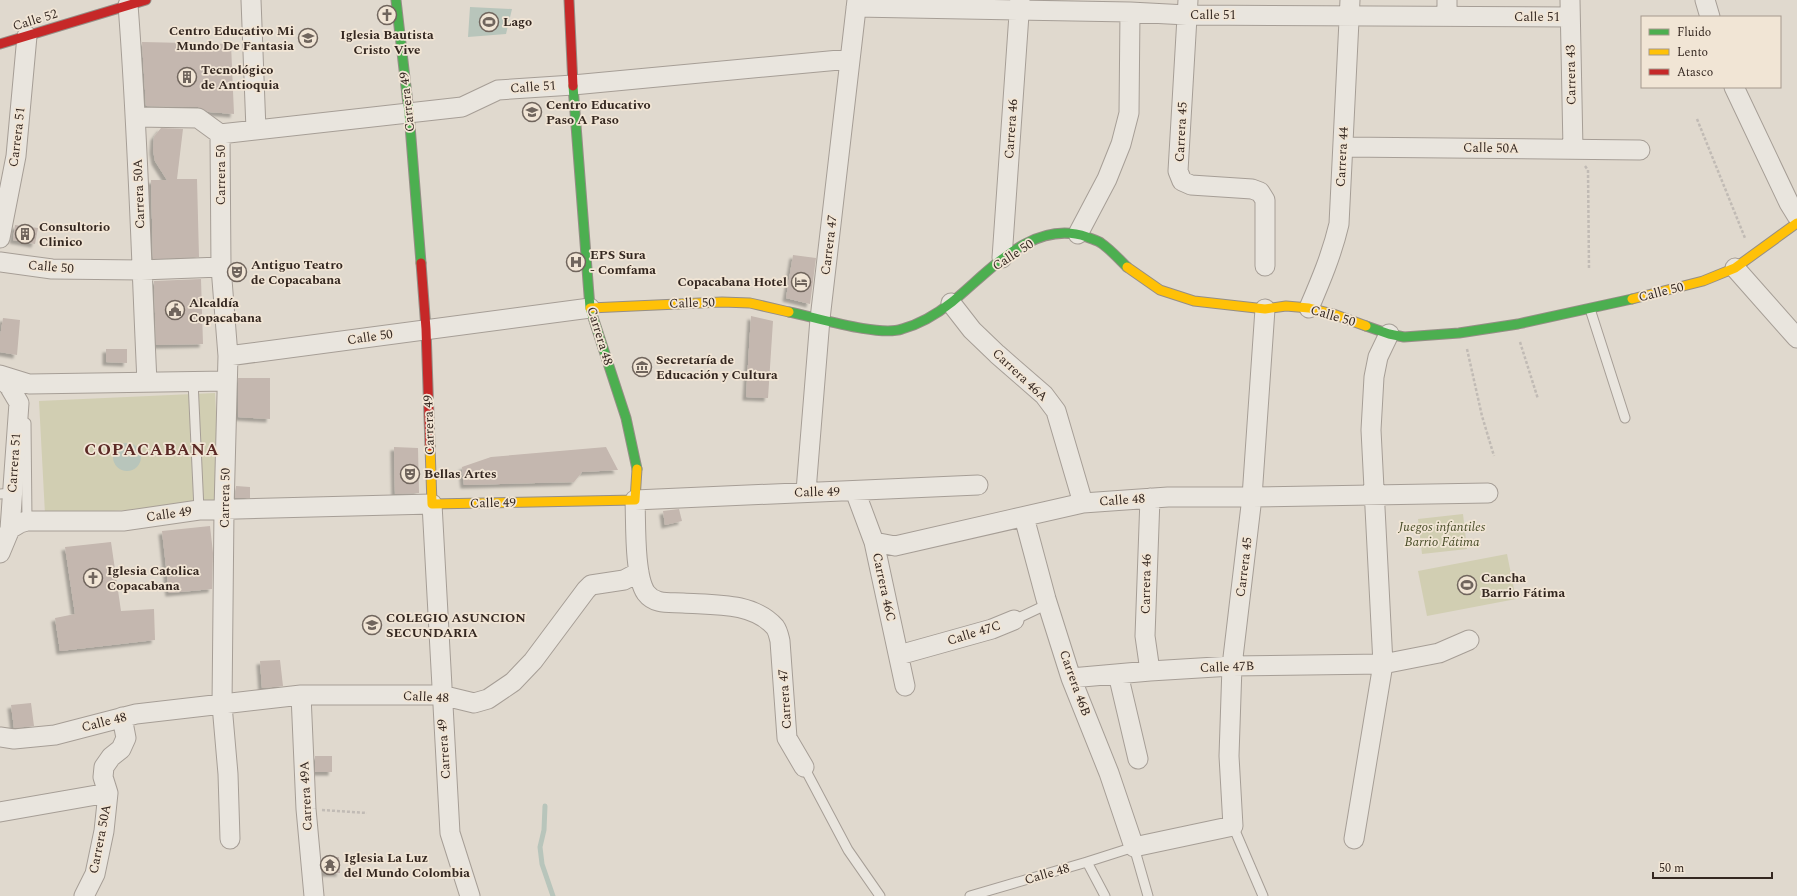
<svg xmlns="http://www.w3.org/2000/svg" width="1797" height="896" font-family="Spectral,serif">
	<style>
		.green { fill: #d1ceb2 }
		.water { fill: #b8c5bb }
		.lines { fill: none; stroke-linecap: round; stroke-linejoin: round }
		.stream { stroke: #b8c5bb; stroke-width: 5 }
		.building { fill: #c4b7af; filter: url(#shadow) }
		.lane-casing { stroke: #a69e96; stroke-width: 11 }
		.street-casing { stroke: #a69e96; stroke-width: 21 }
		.fast-casing { stroke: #958e86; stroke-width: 11 }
		.slow-casing { stroke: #958e86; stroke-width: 11 }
		.jam-casing { stroke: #958e86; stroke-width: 11 }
		.path { stroke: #c1bbb5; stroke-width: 2.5; stroke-dasharray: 3 2; stroke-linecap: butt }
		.lane { stroke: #e9e5de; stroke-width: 9 }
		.street { stroke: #e9e5de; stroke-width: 19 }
		.fast { stroke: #4caf50; stroke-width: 9 }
		.slow { stroke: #ffc107; stroke-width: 9 }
		.jam { stroke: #c62828; stroke-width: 9 }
		.labels { text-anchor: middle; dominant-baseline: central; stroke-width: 3.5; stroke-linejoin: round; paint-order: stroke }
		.street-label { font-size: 13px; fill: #342720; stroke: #f1e5d5 }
		.poi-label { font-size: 13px; font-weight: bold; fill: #342720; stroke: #f1e5d5; text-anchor: start }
		.park-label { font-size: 13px; font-style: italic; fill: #494d29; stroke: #f1e5d5 }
		.district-label { font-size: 17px; font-weight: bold; letter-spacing: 1px; fill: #5b2925; stroke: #f1e5d5 }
	</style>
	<defs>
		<filter id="shadow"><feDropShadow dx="-3.5" dy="3.5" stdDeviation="1" flood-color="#0004"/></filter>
	</defs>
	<rect width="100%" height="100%" fill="#e0d9ce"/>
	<path class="green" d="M215,393L221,506L45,514L39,401Z
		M1463,514L1467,549L1422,554L1418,519Z
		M1507,554L1516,599L1427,616L1418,571Z"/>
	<path class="water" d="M470,7L512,9L506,34L468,37Z
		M113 457a14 14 0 1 1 28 0a14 14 0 1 1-28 0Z"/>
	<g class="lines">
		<path class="stream" d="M545,806L544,830L540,847L542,864L553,896"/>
	</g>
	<path class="building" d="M142,42L231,44L234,114L209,112L198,107L146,106Z
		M161,128L183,129L177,179H197L199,257L153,259L151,180H167L155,161L153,150L154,137Z
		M15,225L38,228L35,244L13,240Z
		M793,255L816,258L810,304L786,298Z
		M201,279L203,344L156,345L154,281Z
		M751,316L773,321L768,398L746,397Z
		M3,318L20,320L17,355L0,352V337Z
		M106,349H127V363L106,362Z
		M238,378H270V419L238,417Z
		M394,447L418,448L419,493L395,494Z
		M606,447L618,470L582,472L574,482L464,485L462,467L491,457Z
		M236,486L250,487V498H235Z
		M679,509L682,521L665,525L663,511Z
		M210,526L213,553L212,589L169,593L162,531Z
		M111,542L121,611L154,609L155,640L60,651L55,618L75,614L65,547Z
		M280,660L283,686L262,688L260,661Z
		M31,703L34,726L14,728L11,705Z
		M315,756H332V772H315Z
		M339,857L340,873H323L322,858Z"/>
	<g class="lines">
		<g class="lane-casing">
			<path id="lane" d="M1590,309L1625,418
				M193,381L199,510
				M26,423L27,521
				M0,494L12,493
				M1014,620L1048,604
				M804,767L848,850L880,896
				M1233,826L1263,896
				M1087,862L1134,847L1148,896
				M970,896L1087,862L1105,896"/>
		</g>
		<g class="street-casing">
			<path id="street" d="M251,0L256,130
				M1188,0L1178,171L1182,181L1191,185L1252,189L1260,192L1265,200V266
				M1570,0L1573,149
				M1705,0L1710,17
				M128,5C138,131 141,257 147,382
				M856,7L1130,12L1187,15L1570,17
				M1447,16V0
				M1734,87L1789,203L1797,216
				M136,117L198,118L220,134
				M220,134L221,267L228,356L224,510L222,705L228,774L230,839
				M220,134L462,107L498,90L573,85L850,59
				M1343,147L1640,150
				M1078,234L1107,179L1121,144L1129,113L1130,12
				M0,238L16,156L27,36
				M1002,258L1020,0
				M0,262L52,269L141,270L221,267
				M1735,268L1797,338
				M951,303L972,330L997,354L1044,395L1056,411L1083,503
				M1309,308C1321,280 1332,254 1339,224L1350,0
				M228,356L590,308
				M0,375L29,384L227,381
				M0,378L9,386L19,403L10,529L0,553
				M806,491L820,319L857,0
				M855,491L874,542L905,686
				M1024,517L1046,599L1071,678L1109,773L1134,847L1233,826L1229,756L1232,666L1252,497L1265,309
				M10,529L20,523L27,521H123L199,510L432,504L450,833L470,896
				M874,542L895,546L1083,503L1168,497H1252L1488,493
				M899,655L992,629L1014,620
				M1150,671L1145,636L1150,498
				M1118,674L1138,759
				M1071,678L1150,671L1232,666L1383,664L1439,653L1469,640
				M301,695L306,809L314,896
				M0,737L14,739L55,735L136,714L301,695H441L474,703L488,699L513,682L533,661L586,590L591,585L624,580L639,572
				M804,767L787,738L780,641C779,637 778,631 775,627C753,602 713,605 683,603C670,602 655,605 646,593C634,576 636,522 635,500L978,485
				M0,812L108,793
				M1354,839L1383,664L1371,430L1374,377L1378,357L1389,334
				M84,896L95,874L104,831L108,793L103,777L104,767L111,757L121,749L126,738L122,717"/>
		</g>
		<g class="fast-casing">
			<path id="fast" d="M396,0L409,113L421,263
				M573,86L590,308L626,418L637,469
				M789,312C815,317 879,337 902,329C920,324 937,314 952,302C989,272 1033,218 1087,237C1091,239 1097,240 1101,243C1110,249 1119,259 1127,267
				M1366,326L1389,334L1404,337L1459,333L1518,324L1632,299"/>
		</g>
		<g class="slow-casing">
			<path id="slow" d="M1127,267L1160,290L1194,301L1265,309L1286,306L1309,308L1333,314L1366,326
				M1632,299L1703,281L1735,268L1797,223
				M590,308L722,302L750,303L789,312
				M430,446L432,504L635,500L637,469"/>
		</g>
		<g class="jam-casing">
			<path id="jam" d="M569,0L573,86
				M0,44L146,0
				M421,263L426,329L430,446"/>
		</g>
		<path class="path" d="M1697,119L1745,238
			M1585,166L1588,170L1589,270
			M1520,342L1538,399
			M1467,349L1482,416L1494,456
			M322,810L367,813"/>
		<use href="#lane" class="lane"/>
		<use href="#street" class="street"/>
		<use href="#fast" class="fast"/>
		<use href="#slow" class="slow"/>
		<use href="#jam" class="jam"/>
	</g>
	<defs>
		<g id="church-ring" transform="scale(1)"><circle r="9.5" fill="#f1e5d5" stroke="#70655d" stroke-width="1.5"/><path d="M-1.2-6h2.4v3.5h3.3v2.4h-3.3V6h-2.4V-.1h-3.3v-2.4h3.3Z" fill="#70655d"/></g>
		<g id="stadium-ring" transform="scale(1)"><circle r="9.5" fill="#f1e5d5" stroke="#70655d" stroke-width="1.5"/><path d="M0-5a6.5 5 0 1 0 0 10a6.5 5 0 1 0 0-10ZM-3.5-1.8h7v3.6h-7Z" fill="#70655d"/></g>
		<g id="school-ring" transform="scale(1)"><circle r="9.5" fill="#f1e5d5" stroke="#70655d" stroke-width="1.5"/><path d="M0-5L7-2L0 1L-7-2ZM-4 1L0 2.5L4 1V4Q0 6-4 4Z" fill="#70655d"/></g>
		<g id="building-ring" transform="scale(1)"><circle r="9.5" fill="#f1e5d5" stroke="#70655d" stroke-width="1.5"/><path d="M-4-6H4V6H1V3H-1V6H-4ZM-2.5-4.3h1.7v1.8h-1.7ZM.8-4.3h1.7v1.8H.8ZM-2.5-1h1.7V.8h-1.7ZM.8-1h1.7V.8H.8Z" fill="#70655d"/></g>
		<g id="hospital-ring" transform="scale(1)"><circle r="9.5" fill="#f1e5d5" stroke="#70655d" stroke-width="1.5"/><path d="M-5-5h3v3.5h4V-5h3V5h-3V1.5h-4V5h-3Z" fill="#70655d"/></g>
		<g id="theatre-ring" transform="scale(1)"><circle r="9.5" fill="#f1e5d5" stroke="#70655d" stroke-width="1.5"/><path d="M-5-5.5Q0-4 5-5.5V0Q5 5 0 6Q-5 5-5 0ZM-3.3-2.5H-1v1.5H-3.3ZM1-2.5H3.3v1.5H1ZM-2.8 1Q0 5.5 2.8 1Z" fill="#70655d"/></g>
		<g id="hotel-ring" transform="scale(1)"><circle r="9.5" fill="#f1e5d5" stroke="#70655d" stroke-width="1.5"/><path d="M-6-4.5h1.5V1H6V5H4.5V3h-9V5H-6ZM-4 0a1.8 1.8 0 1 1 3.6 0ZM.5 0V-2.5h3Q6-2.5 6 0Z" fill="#70655d"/></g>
		<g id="civic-ring" transform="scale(1)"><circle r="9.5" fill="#f1e5d5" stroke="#70655d" stroke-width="1.5"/><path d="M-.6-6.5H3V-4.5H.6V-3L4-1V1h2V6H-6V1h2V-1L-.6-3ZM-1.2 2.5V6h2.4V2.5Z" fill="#70655d"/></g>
		<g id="museum-ring" transform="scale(1)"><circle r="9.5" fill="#f1e5d5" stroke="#70655d" stroke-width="1.5"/><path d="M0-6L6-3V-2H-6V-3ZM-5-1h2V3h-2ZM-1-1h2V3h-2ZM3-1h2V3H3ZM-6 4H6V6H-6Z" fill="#70655d"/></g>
		<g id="temple-ring" transform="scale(1)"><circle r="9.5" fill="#f1e5d5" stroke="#70655d" stroke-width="1.5"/><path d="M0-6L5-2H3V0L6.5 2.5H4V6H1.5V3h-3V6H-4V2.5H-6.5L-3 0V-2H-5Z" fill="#70655d"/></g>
	</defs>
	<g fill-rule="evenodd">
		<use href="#church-ring" x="387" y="15"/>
		<use href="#stadium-ring" x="489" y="22"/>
		<use href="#school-ring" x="308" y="38"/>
		<use href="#building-ring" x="187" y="77"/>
		<use href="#school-ring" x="532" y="112"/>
		<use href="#building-ring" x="25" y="234"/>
		<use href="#hospital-ring" x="576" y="262"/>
		<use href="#theatre-ring" x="237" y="272"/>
		<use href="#hotel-ring" x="801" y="282"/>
		<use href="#civic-ring" x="175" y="310"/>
		<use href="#museum-ring" x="642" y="367"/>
		<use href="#theatre-ring" x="410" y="474"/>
		<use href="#church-ring" x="93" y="578"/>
		<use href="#stadium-ring" x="1467" y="585"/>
		<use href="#school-ring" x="372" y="625"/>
		<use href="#temple-ring" x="330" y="865"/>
	</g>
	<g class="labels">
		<g class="street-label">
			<text x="1213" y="15">Calle 51</text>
			<text x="1537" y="17">Calle 51</text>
			<text transform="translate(35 20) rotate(-17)">Calle 52</text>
			<text transform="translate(1571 75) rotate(-91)">Carrera 43</text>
			<text transform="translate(533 87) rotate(-4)">Calle 51</text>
			<text transform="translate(407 102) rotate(-96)">Carrera 49</text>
			<text transform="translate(1011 129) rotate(-86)">Carrera 46</text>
			<text transform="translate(1181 132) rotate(-87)">Carrera 45</text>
			<text transform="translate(17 137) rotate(-83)">Carrera 51</text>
			<text transform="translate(1491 148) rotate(1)">Calle 50A</text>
			<text transform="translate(1342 157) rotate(-87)">Carrera 44</text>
			<text transform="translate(221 175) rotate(-90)">Carrera 50</text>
			<text transform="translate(139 194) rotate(-92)">Carrera 50A</text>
			<text transform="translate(829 245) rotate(-83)">Carrera 47</text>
			<text transform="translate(1013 255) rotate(-33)">Calle 50</text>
			<text transform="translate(51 267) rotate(5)">Calle 50</text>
			<text transform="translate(1661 292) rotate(-14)">Calle 50</text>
			<text transform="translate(692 303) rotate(-2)">Calle 50</text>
			<text transform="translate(1333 316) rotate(16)">Calle 50</text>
			<text transform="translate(600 336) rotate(73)">Carrera 48</text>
			<text transform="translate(370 337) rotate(-8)">Calle 50</text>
			<text transform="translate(1020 375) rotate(43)">Carrera 46A</text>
			<text transform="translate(429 425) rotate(-92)">Carrera 49</text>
			<text transform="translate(14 463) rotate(-86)">Carrera 51</text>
			<text transform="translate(817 492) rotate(-1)">Calle 49</text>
			<text transform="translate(225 498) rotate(-89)">Carrera 50</text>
			<text transform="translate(1122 500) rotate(-4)">Calle 48</text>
			<text transform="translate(493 503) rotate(-1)">Calle 49</text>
			<text transform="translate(169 514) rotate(-8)">Calle 49</text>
			<text transform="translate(1244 567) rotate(-83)">Carrera 45</text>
			<text transform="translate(1146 584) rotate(-89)">Carrera 46</text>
			<text transform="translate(884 587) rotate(78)">Carrera 46C</text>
			<text transform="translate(974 633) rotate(-17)">Calle 47C</text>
			<text transform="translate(1227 667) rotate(-2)">Calle 47B</text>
			<text transform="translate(1075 683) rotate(70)">Carrera 46B</text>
			<text transform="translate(426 697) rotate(3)">Calle 48</text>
			<text transform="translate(785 699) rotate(-94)">Carrera 47</text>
			<text transform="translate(104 722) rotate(-14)">Calle 48</text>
			<text transform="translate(444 749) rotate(-94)">Carrera 49</text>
			<text transform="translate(306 796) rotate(-93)">Carrera 49A</text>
			<text transform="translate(100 839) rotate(-79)">Carrera 50A</text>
			<text transform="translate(1047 874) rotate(-16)">Calle 48</text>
		</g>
		<g class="poi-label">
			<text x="503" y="22">Lago</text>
			<text x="294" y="31" text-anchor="end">Centro Educativo Mi<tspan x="294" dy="15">Mundo De Fantasia</tspan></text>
			<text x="387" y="35" text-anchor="middle">Iglesia Bautista<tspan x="387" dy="15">Cristo Vive</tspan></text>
			<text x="201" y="70">Tecnológico<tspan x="201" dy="15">de Antioquia</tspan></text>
			<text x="546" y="105">Centro Educativo<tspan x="546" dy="15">Paso A Paso</tspan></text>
			<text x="39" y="227">Consultorio<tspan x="39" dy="15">Clinico</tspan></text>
			<text x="590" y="255">EPS Sura<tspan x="590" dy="15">- Comfama</tspan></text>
			<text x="251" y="265">Antiguo Teatro<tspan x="251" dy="15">de Copacabana</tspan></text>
			<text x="787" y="282" text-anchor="end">Copacabana Hotel</text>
			<text x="189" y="303">Alcaldía<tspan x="189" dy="15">Copacabana</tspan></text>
			<text x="656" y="360">Secretaría de<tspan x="656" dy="15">Educación y Cultura</tspan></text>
			<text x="424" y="474">Bellas Artes</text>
			<text x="107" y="571">Iglesia Catolica<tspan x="107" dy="15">Copacabana</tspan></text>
			<text x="1481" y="578">Cancha<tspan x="1481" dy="15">Barrio Fátima</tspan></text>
			<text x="386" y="618">COLEGIO ASUNCION<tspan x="386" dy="15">SECUNDARIA</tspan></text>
			<text x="344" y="858">Iglesia La Luz<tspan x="344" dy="15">del Mundo Colombia</tspan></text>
		</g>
		<g class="park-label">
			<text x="1442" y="527">Juegos infantiles<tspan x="1442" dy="15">Barrio Fátima</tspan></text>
		</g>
		<g class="district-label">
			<text x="152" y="450">COPACABANA</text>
		</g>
	</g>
	<rect x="1641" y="16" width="140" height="72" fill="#f1e5d5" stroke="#a5998d"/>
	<rect x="1649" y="29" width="20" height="6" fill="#4caf50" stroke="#a5998d"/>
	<text x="1677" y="36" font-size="12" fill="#342720">Fluido</text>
	<rect x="1649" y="49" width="20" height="6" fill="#ffc107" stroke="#a5998d"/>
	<text x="1677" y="56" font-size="12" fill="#342720">Lento</text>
	<rect x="1649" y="69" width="20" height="6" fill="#c62828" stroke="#a5998d"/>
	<text x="1677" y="76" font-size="12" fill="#342720">Atasco</text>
	<path d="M1653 872v6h119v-6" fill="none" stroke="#342720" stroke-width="2"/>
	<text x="1659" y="872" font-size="12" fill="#342720" stroke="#f1e5d5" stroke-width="3" paint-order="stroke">50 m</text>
</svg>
